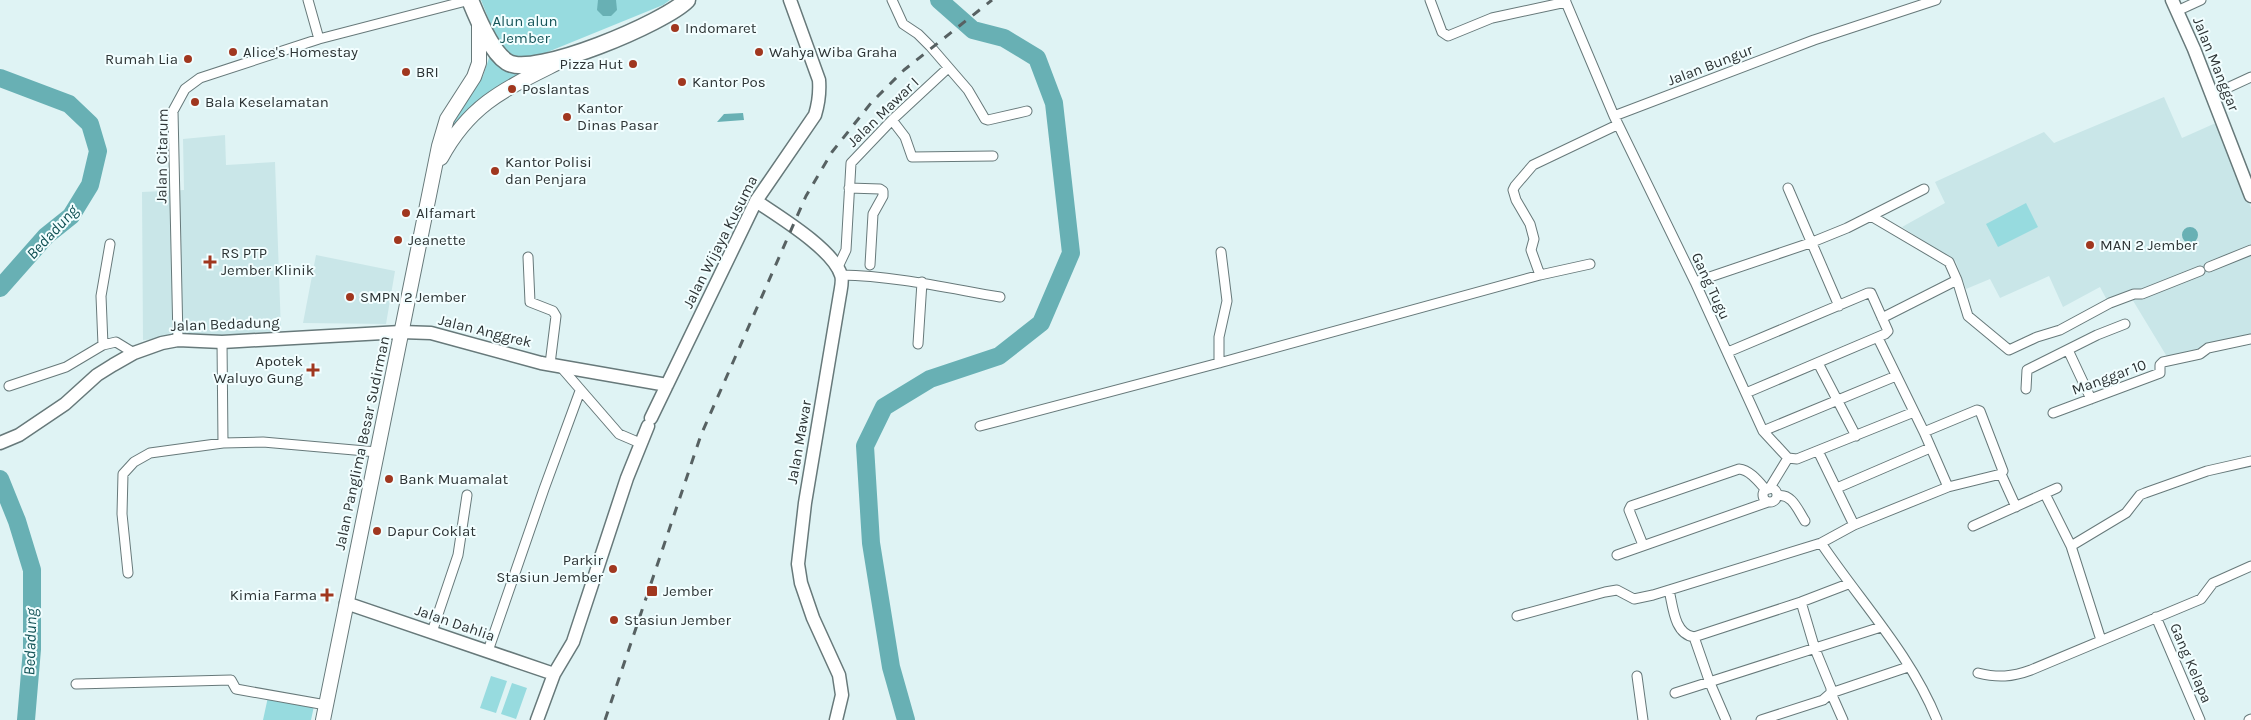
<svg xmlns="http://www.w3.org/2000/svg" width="2251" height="720" font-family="Karla,sans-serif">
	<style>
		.built { fill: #c9e6e8 }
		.green { fill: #97dbdf }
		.water { fill: #68b0b4 }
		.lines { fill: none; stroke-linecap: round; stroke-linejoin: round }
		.river { stroke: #68b0b4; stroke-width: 18 }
		.street-casing { stroke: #67797a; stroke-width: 11 }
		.secondary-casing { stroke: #67797a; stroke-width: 15 }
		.primary-casing { stroke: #67797a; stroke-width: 16 }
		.highway-casing { stroke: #67797a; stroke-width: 19 }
		.street { stroke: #fff; stroke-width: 9 }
		.secondary { stroke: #fff; stroke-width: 12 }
		.primary { stroke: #fff; stroke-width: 14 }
		.highway { stroke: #fff; stroke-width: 16 }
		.rail { stroke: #576162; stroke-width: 3; stroke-dasharray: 9 9; stroke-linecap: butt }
		.poi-dot { fill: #a0371f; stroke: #f2feff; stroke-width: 2 }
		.labels { text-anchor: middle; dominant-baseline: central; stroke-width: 4; stroke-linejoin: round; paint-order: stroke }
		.park-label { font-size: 15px; fill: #165559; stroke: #f2feff }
		.poi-label { font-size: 15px; fill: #2d3435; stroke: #f2feff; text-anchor: start }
		.street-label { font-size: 15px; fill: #2d3435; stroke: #f2feff }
		.water-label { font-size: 16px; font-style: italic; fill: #125256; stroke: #f2feff }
	</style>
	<rect width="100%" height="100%" fill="#dff3f4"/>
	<path class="built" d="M2164,97L2182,138L2218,122L2251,208V338L2169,360L2129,294L2108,302L2100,287L2063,307L2049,276L2000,298L1990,279L1966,289L1956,262L1902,227L1945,203L1935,182L2044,132L2054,143Z
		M225,135L226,165L275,162L281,331L143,340L142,192L184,190L183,139Z
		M316,255L395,271L386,324L303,323Z"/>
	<path class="green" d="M481,0H670L663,5L528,60L509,56L498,43Z
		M490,55L534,71C497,87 474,97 450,131L448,128L483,76Z
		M2026,203L2038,227L1998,247L1986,224Z
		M491,676L507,681L496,713L480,708Z
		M512,683L527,688L516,719L501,714Z
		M268,697L314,706L311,720H263Z"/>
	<path class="water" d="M598,0H616L617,10L611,16H603L597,10Z
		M743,113L744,120L717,122L724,114Z
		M2182 235a8 8 0 1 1 16 0a8 8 0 1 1-16 0Z"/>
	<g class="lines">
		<path class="river" d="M0,78L69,104L90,124L98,151L90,185L71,216L46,236L0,288
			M0,479L17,521L32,570V649L26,720
			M906,720L891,667L871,543L865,446L884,407L930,379L999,356L1041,323L1071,253L1054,103L1037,58L1004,38L973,30L939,0"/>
		<g class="street-casing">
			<path id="street" d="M308,0L319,39
				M892,0L903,24L918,34L930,46L968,90L985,119L988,120L1027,111
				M1430,0L1442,32L1448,36L1492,18L1566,2
				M1565,0L1614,116L1695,282L1763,431L1788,458L1797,459L1914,412
				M2177,11L2201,0
				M2212,95L2251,77
				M1614,116L1814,40L1936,0
				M892,120L905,137L912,157L993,156
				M849,188L880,189L883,191V196L873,214L870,265
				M1788,188L1839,306
				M1871,216L1949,262L1957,280L1968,316L2009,350L2037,337L2060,330L2110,303L2134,294H2142L2200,271
				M528,257L530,302L553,311L556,316L550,364
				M2209,267L2251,250
				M837,269L846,250L851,163L892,120L948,68
				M841,275C895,276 947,288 1000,297
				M1540,275L1531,250L1534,239L1530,224L1516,200L1513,190L1515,186L1533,165L1617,125
				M1695,282L1810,243L1847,228L1924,189
				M1882,318L1957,280
				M1878,338L1924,432L1948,487
				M178,340L173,111L185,89L200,78L319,39L470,0
				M222,342L223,443
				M918,344L922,282
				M103,345L101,296L110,244
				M2068,350L2091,399
				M1728,352L1868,293H1871L1888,331L1885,334L1746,393
				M1219,363V337L1227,301L1221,252
				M1818,363L1856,436
				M560,366L619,434L640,443
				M9,386L66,367L103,345L116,342L134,353
				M2026,389L2027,370L2097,335L2125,324
				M2053,413L2160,373V365L2163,362L2200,354L2208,348L2251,339
				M980,426L1219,363L1540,275L1590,264
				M1763,431L1896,376
				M1924,432L1977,410L1980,411L2003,471L2001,474L2016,507
				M1818,451L1854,525
				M1837,488L1930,448
				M1763 495a7 7 0 1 1 14 0a7 7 0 1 1-14 0Z
				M1769,489L1788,458
				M2045,494L2071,546L2101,640
				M1777,496C1791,492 1798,510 1805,521
				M1973,526L2057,488
				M1821,543C1860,601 1911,655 1937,720
				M1643,545L1629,510L1631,506L1739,469C1750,470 1759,482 1766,490
				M2071,546L2126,513L2140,495L2145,493L2207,471L2251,461
				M1617,555L1768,502
				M128,573L122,514L123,474L134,462L150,453L223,443L263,442L377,452
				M1669,590C1673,606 1674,634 1694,637L1801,602L1848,584
				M1517,616L1605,592L1617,590L1634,599L1653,595L1821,543L1854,525L1948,487L2001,474
				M2156,617L2200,720
				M432,632L458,555L467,495
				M1694,637L1710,683L1726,720
				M488,651L544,489L580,391
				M1978,673C1998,678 2012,677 2031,670L2201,599L2213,583L2251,566
				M1637,676L1643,720
				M76,684L231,680L236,689L326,705
				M1675,693L1881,627
				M1761,720L1823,700L1831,693V688L1815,649L1801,602
				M1843,720L1831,693L1908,667
				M2249,720L2251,719"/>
		</g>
		<g class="secondary-casing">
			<path id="secondary" d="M2172,0L2194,49L2251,196
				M756,201C778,216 833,249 841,275C843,280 841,288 840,294L805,503L798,564L801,583L813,618L839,675L842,695L836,720
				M651,418L756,201L815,115C819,102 820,93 819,80L790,0
				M0,443L19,435L65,404L97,375L113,365L134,353L162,343L178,340L222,342L401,332L431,333L541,363L667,385
				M346,603L554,674
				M537,720L554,674L573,642L627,478L648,426"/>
		</g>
		<g class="primary-casing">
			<path id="primary" d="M441,158C470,104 505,89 557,63
				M323,720L439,146L447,119L474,77L479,63V23"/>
		</g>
		<g class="highway-casing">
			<path id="highway" d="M470,0C477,17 491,52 507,62C533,79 666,22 687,0"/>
		</g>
		<use href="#street" class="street"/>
		<use href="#secondary" class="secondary"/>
		<use href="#primary" class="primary"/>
		<use href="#highway" class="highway"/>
		<path class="rail" d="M605,720L701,435L806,196L832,152L871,103L904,70L992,0"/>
	</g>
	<g class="poi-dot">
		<circle cx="675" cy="28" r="5"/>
		<circle cx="233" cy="52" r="5"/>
		<circle cx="759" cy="52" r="5"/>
		<circle cx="188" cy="59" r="5"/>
		<circle cx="633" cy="64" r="5"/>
		<circle cx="406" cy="72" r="5"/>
		<circle cx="682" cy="82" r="5"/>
		<circle cx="512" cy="89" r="5"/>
		<circle cx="195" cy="102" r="5"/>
		<circle cx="567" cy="117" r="5"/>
		<circle cx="495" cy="171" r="5"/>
		<circle cx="406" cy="213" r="5"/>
		<circle cx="398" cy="240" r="5"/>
		<circle cx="2090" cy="245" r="5"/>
		<path d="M207.5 254.5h5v5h5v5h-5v5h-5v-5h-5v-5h5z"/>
		<circle cx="350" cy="297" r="5"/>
		<path d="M310.5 362.5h5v5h5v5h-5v5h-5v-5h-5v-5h5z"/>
		<circle cx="389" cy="479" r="5"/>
		<circle cx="377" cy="531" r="5"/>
		<circle cx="613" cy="569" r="5"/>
		<rect x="646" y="585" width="12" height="12" rx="2.5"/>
		<path d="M324.5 587.5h5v5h5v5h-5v5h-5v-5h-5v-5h5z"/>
		<circle cx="614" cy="620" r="5"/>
	</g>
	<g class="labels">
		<g class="park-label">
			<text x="525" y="21">Alun alun<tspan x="525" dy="17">Jember</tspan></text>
		</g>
		<g class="poi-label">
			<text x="685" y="28">Indomaret</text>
			<text x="243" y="52">Alice's Homestay</text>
			<text x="769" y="52">Wahya Wiba Graha</text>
			<text x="178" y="59" text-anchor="end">Rumah Lia</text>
			<text x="623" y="64" text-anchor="end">Pizza Hut</text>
			<text x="416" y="72">BRI</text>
			<text x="692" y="82">Kantor Pos</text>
			<text x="522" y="89">Poslantas</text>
			<text x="205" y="102">Bala Keselamatan</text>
			<text x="577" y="108">Kantor<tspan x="577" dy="17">Dinas Pasar</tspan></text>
			<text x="505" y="162">Kantor Polisi<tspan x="505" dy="17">dan Penjara</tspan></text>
			<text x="416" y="213">Alfamart</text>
			<text x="408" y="240">Jeanette</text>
			<text x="2100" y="245">MAN 2 Jember</text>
			<text x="221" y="253">RS PTP<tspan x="221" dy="17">Jember Klinik</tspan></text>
			<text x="360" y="297">SMPN 2 Jember</text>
			<text x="303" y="361" text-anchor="end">Apotek<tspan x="303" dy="17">Waluyo Gung</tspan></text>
			<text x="399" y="479">Bank Muamalat</text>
			<text x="387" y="531">Dapur Coklat</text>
			<text x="603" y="560" text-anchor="end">Parkir<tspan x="603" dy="17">Stasiun Jember</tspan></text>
			<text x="663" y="591">Jember</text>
			<text x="317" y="595" text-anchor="end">Kimia Farma</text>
			<text x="624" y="620">Stasiun Jember</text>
		</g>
		<g class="street-label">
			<text transform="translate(2216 64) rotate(68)">Jalan Manggar</text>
			<text transform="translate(1710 65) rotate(-21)">Jalan Bungur</text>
			<text transform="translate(883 112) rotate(-44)">Jalan Mawar I</text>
			<text transform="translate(162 156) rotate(-89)">Jalan Citarum</text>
			<text transform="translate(720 242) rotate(-63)">Jalan Wijaya Kusuma</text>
			<text transform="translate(1711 286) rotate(65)">Gang Tugu</text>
			<text transform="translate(225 324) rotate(-2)">Jalan Bedadung</text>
			<text transform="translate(485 331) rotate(14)">Jalan Anggrek</text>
			<text transform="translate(2109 377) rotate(-20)">Manggar 10</text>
			<text transform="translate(799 442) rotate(-80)">Jalan Mawar</text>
			<text transform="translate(362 443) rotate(-78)">Jalan Panglima Besar Sudirman</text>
			<text transform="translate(455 623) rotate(19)">Jalan Dahlia</text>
			<text transform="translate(2191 663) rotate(67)">Gang Kelapa</text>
		</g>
		<g class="water-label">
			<text transform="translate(52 232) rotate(-47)">Bedadung</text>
			<text transform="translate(30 642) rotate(-88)">Bedadung</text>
		</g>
	</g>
</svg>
